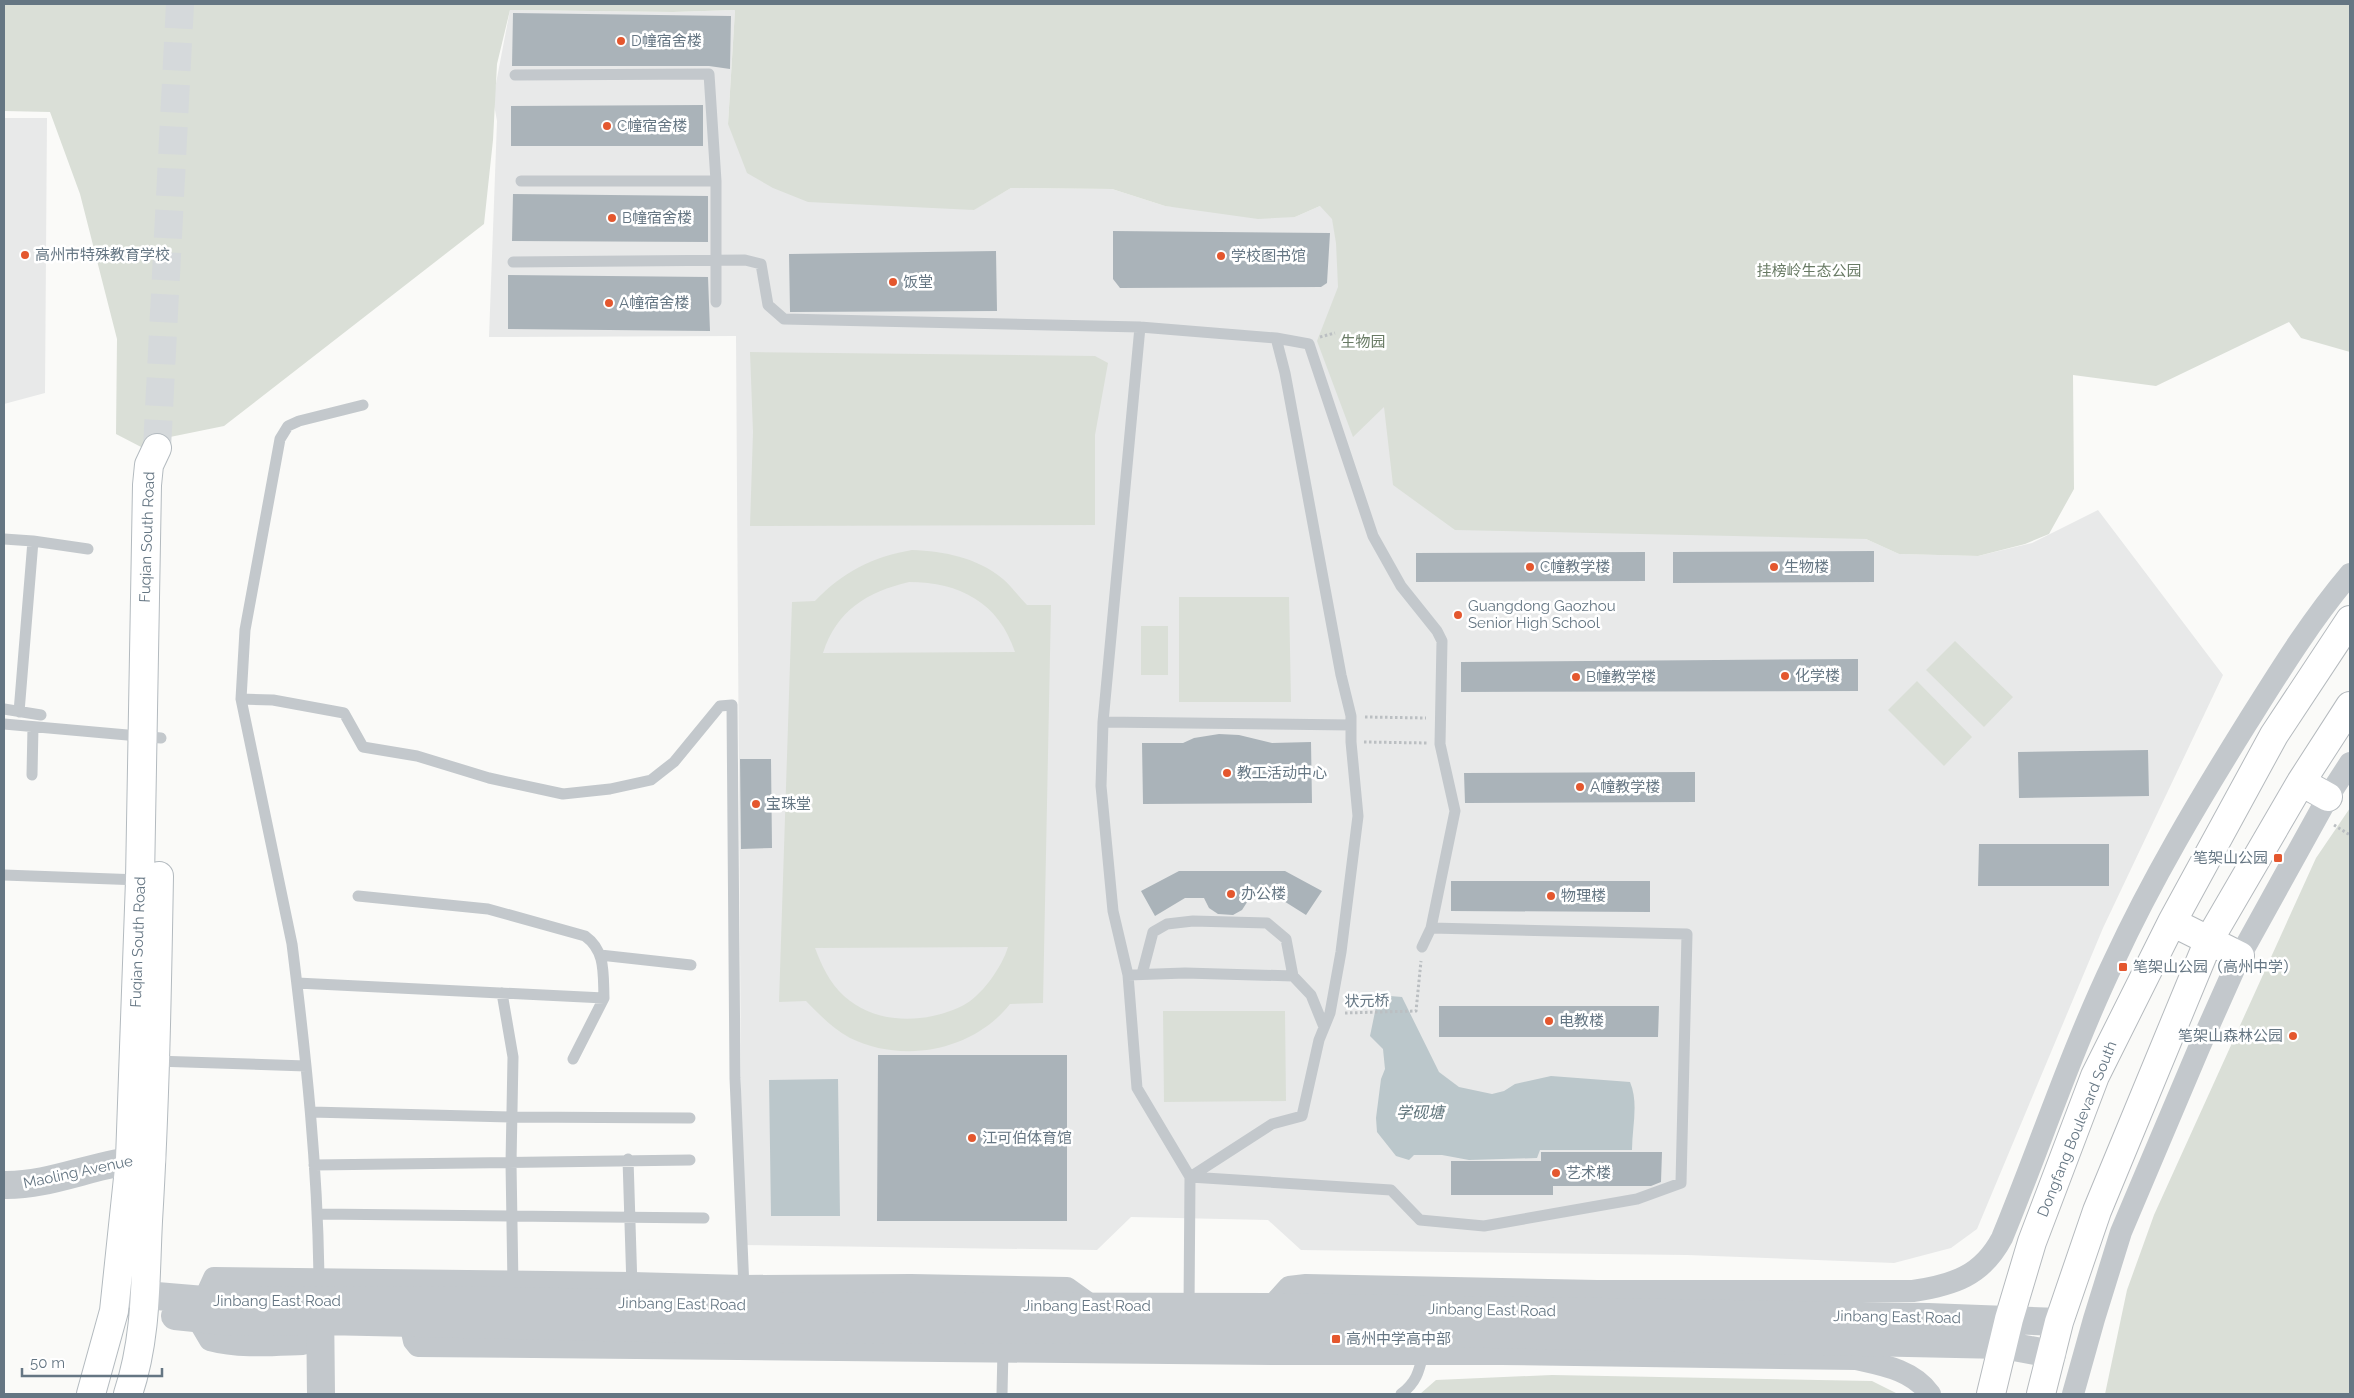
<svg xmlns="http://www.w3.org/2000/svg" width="2354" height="1398" font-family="Raleway,'Noto Sans SC',sans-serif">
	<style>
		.built { fill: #e8e9e9 }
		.green { fill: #dadfd7; fill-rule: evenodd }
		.water { fill: #bbc7cb }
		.building { fill: #aab3b9 }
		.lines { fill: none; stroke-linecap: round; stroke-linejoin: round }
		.secondary-tunnel { stroke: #d5d9db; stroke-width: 28; stroke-dasharray: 28 14; stroke-linecap: butt }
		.secondary-casing { stroke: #b3babf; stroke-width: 30 }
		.primary-casing { stroke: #b5babe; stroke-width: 30 }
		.path { stroke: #bbbfc2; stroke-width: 3; stroke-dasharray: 2.5 2.5; stroke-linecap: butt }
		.service { stroke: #c3c8cc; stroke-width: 11 }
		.minor { stroke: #c3c8cc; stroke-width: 22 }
		.tertiary { stroke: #c3c8cc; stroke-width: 28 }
		.secondary { stroke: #fff; stroke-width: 28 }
		.primary { stroke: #fff; stroke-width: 28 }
		.poi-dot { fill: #e4572e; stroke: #fff; stroke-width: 2 }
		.labels { text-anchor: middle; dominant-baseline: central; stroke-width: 5; stroke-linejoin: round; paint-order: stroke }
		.poi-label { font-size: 15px; fill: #657683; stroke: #fff; text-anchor: start }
		.park-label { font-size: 15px; fill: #687a64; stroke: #fff }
		.street-label { font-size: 15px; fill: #657683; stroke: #fff }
		.water-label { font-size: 16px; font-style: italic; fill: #60757c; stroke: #fff }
	</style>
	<rect width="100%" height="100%" fill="#fafaf8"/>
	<path class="built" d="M510,10L673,12L735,10L728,124L973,210L1011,188L1112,189L1165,206L1295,217L1320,206L1366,200L1866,539L1899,554L1978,556L2032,543L2098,510L2223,675L2103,928L1977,1229L1951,1248L1894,1263L1687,1255L1301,1250L1268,1220L1131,1217L1097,1250L742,1245L736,336L489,337L497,121L493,99Z
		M4,118H47L45,393L4,404Z"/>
	<path class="green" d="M4,4H2350V352L2301,338L2289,322L2156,386L2073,375L2074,489L2049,534L2025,544L1978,556L1899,554L1866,539L1455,530L1393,485L1384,407L1353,437L1317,341L1338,287L1336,243L1332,219L1320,206L1295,217L1258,219L1165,206L1112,189L1011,188L974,210L808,202L773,188L747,173L728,124L735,10L673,12L510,10L497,64L493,140L484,224L224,426L170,437L143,448L116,434L117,339L80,194L50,112L4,111Z
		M750,352L1095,356L1108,363L1095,435V525L750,526L753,432Z
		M912,550C944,551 978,558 1003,579C1012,587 1019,597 1027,605H1051L1043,1003L1010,1004C973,1051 903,1064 850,1038C833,1029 820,1015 806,1001L779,1002L792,602L815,601C843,572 872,557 912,550ZM909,582C960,582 999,603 1015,652L823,653C837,610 867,592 909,582ZM1008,947C1002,967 981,997 962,1006C925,1024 876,1025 844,996C829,982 822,966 815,948Z
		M1179,597H1289L1291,702H1179Z
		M1141,626H1168V675H1141Z
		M1955,641L2013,697L1984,727L1926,670Z
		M1917,681L1972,737L1944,766L1888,710Z
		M2350,808V1394H2105L2127,1290L2154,1215L2316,858Z
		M1163,1011H1285L1286,1101L1164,1102Z
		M1552,1375L1872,1381L1898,1394H1420L1436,1380Z"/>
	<path class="water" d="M1390,996L1402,997L1439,1072L1459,1087L1492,1094L1504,1091L1515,1084L1551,1076L1630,1082C1639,1103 1632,1127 1632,1150H1540L1537,1158L1469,1160L1442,1155H1414L1409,1160L1396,1156L1377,1132L1376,1118L1381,1079L1385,1069L1383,1049L1370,1036L1377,1002Z
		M838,1079L840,1216H771L769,1080Z"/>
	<path class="building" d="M513,13L731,16L730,69L709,66H512Z
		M703,105V146H511V106Z
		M513,194L708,196V242L512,241Z
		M1113,231L1330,233L1327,283L1321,287L1120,288L1113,279Z
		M996,251L997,311L790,312L789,254Z
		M508,275L708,277L710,331L508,329Z
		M1874,551V582L1673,583V552Z
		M1645,552V581L1416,582V553Z
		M1858,659V691L1461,692V662Z
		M1219,734L1239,735L1272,743L1311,742L1312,803L1143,804L1142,743H1183L1194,738Z
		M2148,750L2149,796L2019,798L2018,752Z
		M740,759H771L772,848L741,849Z
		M1695,772V802L1465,803L1464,773Z
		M1979,844H2109V886H1978Z
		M1179,871H1285L1322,891L1306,915L1279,898L1251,896L1242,910L1233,915L1218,914L1209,908L1204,898H1185L1155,916L1141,891Z
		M1451,881H1650V912L1451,911Z
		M1439,1006H1659L1658,1037H1439Z
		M878,1055H1067V1221H877Z
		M1541,1152H1662L1661,1182L1651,1186H1553V1195H1451V1161H1541Z"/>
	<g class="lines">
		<path class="secondary-tunnel" d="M157,448L180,4"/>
		<g class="secondary-casing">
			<path id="secondary" d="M91,1394L114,1311L130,1159L140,880L147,485L149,465L157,448
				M128,1394C147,1337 145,1281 148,1221C155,1106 157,991 159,876"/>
		</g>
		<g class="primary-casing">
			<path id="primary" d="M2301,782L2328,797
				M2172,922L2240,956
				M1991,1394L2009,1319L2032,1242L2095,1076L2172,922L2274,735L2350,620
				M2041,1394L2059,1322L2097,1211L2209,940L2301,782L2350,706"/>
		</g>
		<path class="path" d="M1320,337L1335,333
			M1365,717L1426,718
			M1364,742L1427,743
			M2334,825L2350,835
			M1345,1013L1416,1011L1421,961"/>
		<path class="service" d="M515,75L709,74L716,181V302
			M521,181H716
			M513,262L745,260L761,264L768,305L784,319L1140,327L1276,338L1309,344L1373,536L1401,586L1437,631L1442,641L1440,744L1455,811L1431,928L1422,947
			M1140,327L1103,722L1101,786L1113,911L1128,975L1137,1088L1190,1177L1189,1308
			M4,539L33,541L88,549
			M241,699L273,700L344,713L363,747L417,756L489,778L563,794L610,789L651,780L674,762L720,706L732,705L735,1078L744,1289
			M4,709L41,715
			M19,712L33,541
			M1103,722L1351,725
			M4,724L161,738
			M32,775L33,727
			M4,875L140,880
			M600,955L691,965
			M1142,974L1153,932L1167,924L1193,921L1267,923L1286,939L1293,976
			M1128,975L1185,973L1293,976L1311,995L1324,1027
			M297,983L604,998C603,974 606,951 585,936L488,909L358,896
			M502,993L513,1057L511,1163L513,1285
			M573,1059L604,998
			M155,1061L306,1066
			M311,1112L513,1117L690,1118
			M628,1159L632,1287
			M314,1165L690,1160
			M1190,1177L1391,1190L1420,1220L1484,1226L1637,1199L1681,1183L1687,934L1431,928
			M1190,1177L1272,1124L1302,1116L1319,1040L1330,1013L1341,952L1358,816L1351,742V716L1341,675L1285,373L1276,338
			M318,1214L704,1218
			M319,1282C318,1169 306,1056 292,944L241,699L245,630L280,439L288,426L299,421L363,405
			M1002,1394L1003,1349
			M1401,1394C1416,1383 1419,1372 1423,1354"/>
		<path class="minor" d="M204,1300L214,1278L632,1283L743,1286L911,1285L1067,1288L1092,1306
			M1271,1307L1289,1287L1306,1285L1597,1291H1913C1953,1285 1982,1276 2002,1238C2040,1146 2071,1051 2114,961C2152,879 2199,800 2247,723C2279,672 2311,620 2350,574
			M197,1318L210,1340C240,1348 273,1345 303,1344L312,1335L321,1321
			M410,1323L414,1341L418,1346L1271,1354H1501L1856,1359C1883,1365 1913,1370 1930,1394
			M2073,1394L2094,1319L2121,1232L2199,1048L2240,956L2328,797L2350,763"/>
		<path class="tertiary" d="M4,1185C54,1186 101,1160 152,1159
			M121,1293L204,1300L513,1301L744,1306L1271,1307L1928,1317L2059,1322
			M320,1303L321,1394
			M175,1316L234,1322L321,1321L745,1330L1258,1329L2003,1345L2052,1354"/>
		<use href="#secondary" class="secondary"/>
		<use href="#primary" class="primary"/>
	</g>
	<g class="poi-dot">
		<circle cx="621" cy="41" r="5"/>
		<circle cx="607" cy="126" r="5"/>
		<circle cx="612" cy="218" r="5"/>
		<circle cx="25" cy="255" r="5"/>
		<circle cx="1221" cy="256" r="5"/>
		<circle cx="893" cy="282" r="5"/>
		<circle cx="609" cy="303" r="5"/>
		<circle cx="1530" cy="567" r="5"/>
		<circle cx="1774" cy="567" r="5"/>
		<circle cx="1458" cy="615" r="5"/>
		<circle cx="1785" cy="676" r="5"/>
		<circle cx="1576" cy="677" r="5"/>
		<circle cx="1227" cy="773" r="5"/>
		<circle cx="1580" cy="787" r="5"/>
		<circle cx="756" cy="804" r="5"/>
		<rect x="2273" y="853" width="10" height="10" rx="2.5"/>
		<circle cx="1231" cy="894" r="5"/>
		<circle cx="1551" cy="896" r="5"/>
		<rect x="2118" y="962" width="10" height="10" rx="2.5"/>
		<circle cx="1549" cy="1021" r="5"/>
		<circle cx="2293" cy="1036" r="5"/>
		<circle cx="972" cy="1138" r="5"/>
		<circle cx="1556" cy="1173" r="5"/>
		<rect x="1331" y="1334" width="10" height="10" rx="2.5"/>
	</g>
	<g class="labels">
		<g class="poi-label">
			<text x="631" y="41">D幢宿舍楼</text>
			<text x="617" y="126">C幢宿舍楼</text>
			<text x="622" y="218">B幢宿舍楼</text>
			<text x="35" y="255">高州市特殊教育学校</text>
			<text x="1231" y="256">学校图书馆</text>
			<text x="903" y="282">饭堂</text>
			<text x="619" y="303">A幢宿舍楼</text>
			<text x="1540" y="567">C幢教学楼</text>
			<text x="1784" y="567">生物楼</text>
			<text x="1468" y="606">Guangdong Gaozhou<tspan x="1468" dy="17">Senior High School</tspan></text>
			<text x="1795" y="676">化学楼</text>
			<text x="1586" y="677">B幢教学楼</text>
			<text x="1237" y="773">教工活动中心</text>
			<text x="1590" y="787">A幢教学楼</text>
			<text x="766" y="804">宝珠堂</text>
			<text x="2268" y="858" text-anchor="end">笔架山公园</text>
			<text x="1241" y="894">办公楼</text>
			<text x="1561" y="896">物理楼</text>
			<text x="2133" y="967">笔架山公园（高州中学）</text>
			<text x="1559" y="1021">电教楼</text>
			<text x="2283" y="1036" text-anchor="end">笔架山森林公园</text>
			<text x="982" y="1138">江可伯体育馆</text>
			<text x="1566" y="1173">艺术楼</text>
			<text x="1346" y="1339">高州中学高中部</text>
		</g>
		<g class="park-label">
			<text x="1809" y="271">挂榜岭生态公园</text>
			<text x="1363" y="342">生物园</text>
		</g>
		<g class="street-label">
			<text transform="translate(147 537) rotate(-88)">Fuqian South Road</text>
			<text transform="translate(138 942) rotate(-88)">Fuqian South Road</text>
			<text transform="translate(1367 1001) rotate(-1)">状元桥</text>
			<text transform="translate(2077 1129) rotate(-68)">Dongfang Boulevard South</text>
			<text transform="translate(78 1172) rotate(-12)">Maoling Avenue</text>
			<text x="277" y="1301">Jinbang East Road</text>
			<text transform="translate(682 1304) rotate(1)">Jinbang East Road</text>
			<text x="1087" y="1306">Jinbang East Road</text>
			<text transform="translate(1492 1310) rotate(1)">Jinbang East Road</text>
			<text transform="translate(1897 1317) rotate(1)">Jinbang East Road</text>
		</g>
		<g class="water-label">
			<text x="1420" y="1112">学砚塘</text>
		</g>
	</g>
	<rect width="2354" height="1398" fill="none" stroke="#657683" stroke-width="10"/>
	<path d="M22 1368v8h140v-8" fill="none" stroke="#657683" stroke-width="2.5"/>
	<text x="30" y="1368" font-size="15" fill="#657683" stroke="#ffffff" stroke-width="4" paint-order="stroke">50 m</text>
</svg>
